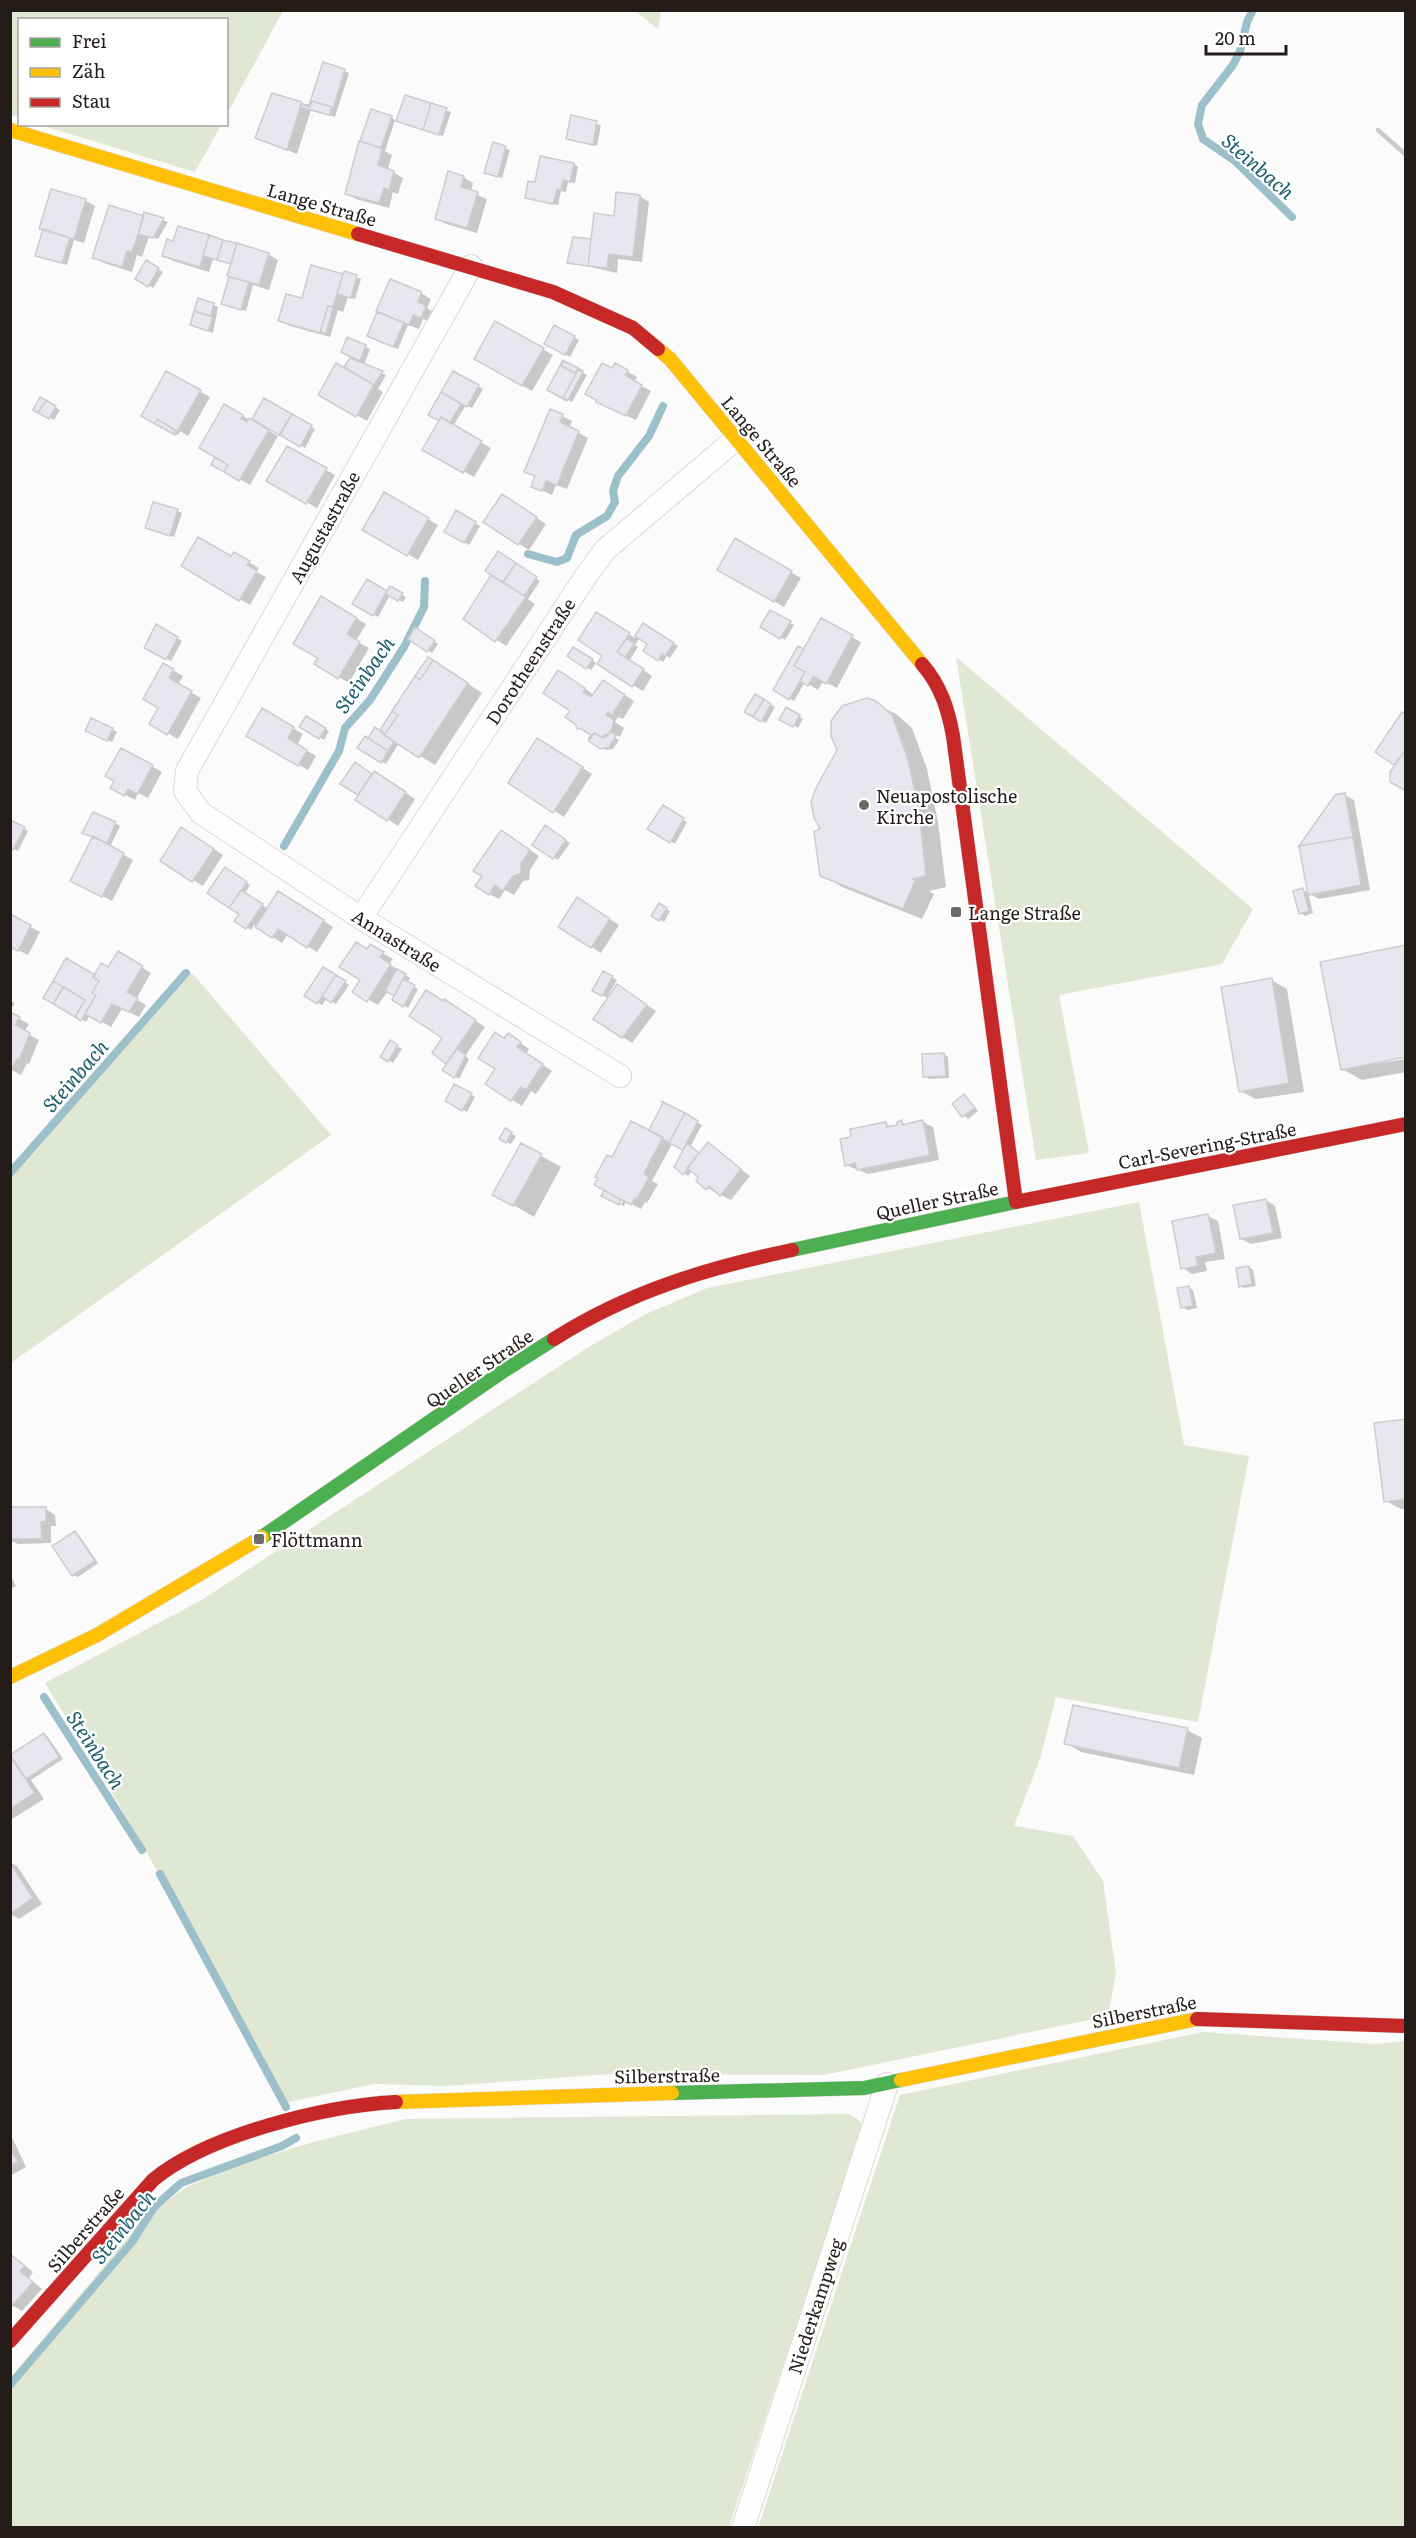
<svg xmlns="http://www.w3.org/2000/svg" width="1416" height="2538" font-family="Literata,serif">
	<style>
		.green { fill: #e0e7d3 }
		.shadow { fill: #0003 }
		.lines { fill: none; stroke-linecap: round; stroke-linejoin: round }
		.stream { stroke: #9cc0ca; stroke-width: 8 }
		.building { fill: #e8e6ee; stroke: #cdccd1; stroke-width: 1.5 }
		.street-casing { stroke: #dcd7d5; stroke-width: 24 }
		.fast-casing { stroke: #dcd7d5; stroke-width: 15 }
		.slow-casing { stroke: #dcd7d5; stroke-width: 15 }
		.jam-casing { stroke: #dcd7d5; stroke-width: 15 }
		.street { stroke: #fefefe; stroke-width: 22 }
		.fast { stroke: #4caf50; stroke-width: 14 }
		.slow { stroke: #ffc107; stroke-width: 14 }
		.jam { stroke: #c62828; stroke-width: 14 }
		.rail { stroke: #cbcbcb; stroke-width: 4.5 }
		.poi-dot { fill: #6f6a68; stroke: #fff; stroke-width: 2 }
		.labels { text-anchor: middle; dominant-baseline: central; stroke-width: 4.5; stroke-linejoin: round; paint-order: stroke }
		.street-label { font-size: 18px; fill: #241c19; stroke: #fff }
		.poi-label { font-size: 18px; fill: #241c19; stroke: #fff; text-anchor: start }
		.water-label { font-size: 20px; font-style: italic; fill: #1a5e6d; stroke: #fff }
	</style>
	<rect width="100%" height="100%" fill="#fbfbfb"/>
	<path class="green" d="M10,11H283L227,114L226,20H20L19,118L11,115Z
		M635,11H661L658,29Z
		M40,125H221L195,172Z
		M956,657L1253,909L1222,964L1059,995L1089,1153L1036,1160Z
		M192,973L331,1135L11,1363V1175Z
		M1139,1202L1184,1445L1249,1456L1198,1722L1056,1697L1040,1759L1014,1826L1073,1836L1103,1881L1116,1973L1108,2016L824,2075L610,2074L446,2086L374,2084L284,2103L139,1838L45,1683L200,1601L587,1348L646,1314L707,1288Z
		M1203,2032L1376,2044L1405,2041V2527L758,2528L900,2095Z
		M850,2114L861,2122L859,2137L729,2527L11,2528V2377L145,2217L187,2187L243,2163L321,2140L405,2119Z"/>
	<path class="shadow" d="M324,64L349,73L335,117L311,110L297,154L257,138L301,104L310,107Z
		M406,97L451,112L443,136L398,121Z
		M391,117L395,120L385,151L392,155L388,169L403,178L398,194L393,192L389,208L356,199L346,193L366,145L362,141Z
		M573,117L601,125L597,146L568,138Z
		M494,144L510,150L502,178L486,172Z
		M574,164L578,167L575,183L568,182L566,192L561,191L558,205L527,197L536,184Z
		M463,177L473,183L471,192L487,199L477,233L446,224L436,218Z
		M640,196L649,202L642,262L618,259L617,273L569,262Z
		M85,200L95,206L84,243L74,240L67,265L41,257L44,230Z
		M145,214L168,222L158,239L149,237L142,257L137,255L132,272L104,263L94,258L144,217Z
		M268,254L278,260L269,290L253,285L246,311L223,304L232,264L213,259L209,272L173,261L163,255Z
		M146,262L163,272L153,288L137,279Z
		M312,267L343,276L345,273L361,279L355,299L348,297L343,312L338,310L330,337L290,326L280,320L303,300Z
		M421,293L431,299L427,308L435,313L431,322L423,319L419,329L408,325L398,349L369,335L379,311Z
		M199,300L218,307L213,333L191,325Z
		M496,323L553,355L532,391L476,359Z
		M555,327L579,340L570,357L546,344Z
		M347,339L370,349L364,365L386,375L378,389L383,392L367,421L320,394L344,369L352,357Z
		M564,362L587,375L572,402L549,389Z
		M616,365L637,377L634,382L651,391L636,420L597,402Z
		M167,373L210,397L188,436L180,431L178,435L143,415Z
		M454,373L483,389L472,408L466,405L453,426L491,448L474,477L424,449L441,420L430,414Z
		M40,399L60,410L54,420L35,409Z
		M265,400L315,429L305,448L254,419Z
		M225,406L278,436L250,485L213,464L217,456Z
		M562,416L572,421L569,428L588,438L567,489L556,485L552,495L533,486L537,477L526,471Z
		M287,448L335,475L317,508L268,481Z
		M384,494L438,525L418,560L364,529Z
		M512,501L546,524L529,550L485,522Z
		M178,511L182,513L174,537L147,528Z
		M456,512L480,526L469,545L446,531Z
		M736,540L801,578L784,607L719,569Z
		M499,553L540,581L528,599L535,604L506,646L465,619L491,577Z
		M234,554L259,568L256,572L266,577L250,605L183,566L232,558Z
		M391,588L406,597L403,602L390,595L378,617L354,604L387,593Z
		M321,598L366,624L356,641L369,648L349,683L316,664L320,658Z
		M771,612L794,625L785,640L762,627Z
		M606,619L635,638L644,625L678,646L670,658L667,656L663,662L645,651L649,644L640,638L635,645L638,647L629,661L652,676L643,691L633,685L604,655Z
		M821,620L861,642L837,688L823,681L818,690L805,682L794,701L775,690L804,651Z
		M157,626L182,641L171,661L146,647Z
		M415,629L438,644L432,653L410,639Z
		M574,649L596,663L591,670L569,656Z
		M164,665L183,676L178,685L201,698L178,739L151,724L160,707Z
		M448,670L482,693L435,765L399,743L386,764L359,747L381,732L393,714Z
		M568,677L594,695L613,687L634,701L623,719L618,717L615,722L624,728L620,737L604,728L602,730L619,740L613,749L606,750L601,747L594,736L578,728L572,710Z
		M755,696L775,707L766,723L746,712Z
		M867,700L896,714L912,728L927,769L938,822L946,887L929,891L934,894L922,919L842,887L822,875V828L839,750L843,707Z
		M787,709L803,719L798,728L781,719Z
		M263,710L303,734L297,745L316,756L308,770L248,736Z
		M306,718L329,731L324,740L301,726Z
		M112,729L117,732L112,742L92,733Z
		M547,745L592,774L564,817L510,783Z
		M122,750L162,772L148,798L138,793L135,800L112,788L116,781Z
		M355,764L372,776L384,779L415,799L398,826L357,799L360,795L342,783Z
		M1344,795L1354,800L1370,890L1319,899L1308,893L1313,913L1305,916L1301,913L1303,890L1309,893Z
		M663,807L687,822L675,844L649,828Z
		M10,821L28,831L18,851L10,847Z
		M115,823L120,826L110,847L133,860L112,901L72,880Z
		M545,828L570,843L558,860L534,844Z
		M192,835L223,855L203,886L193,880Z
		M511,837L539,856L530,870L529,880L523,881L514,895L505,890L499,899L489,894Z
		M225,869L250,885L245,893L268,909L288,898L333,927L317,952L288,934L282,943L254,925L251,930L237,921L241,914Z
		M587,905L619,925L601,953L560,926Z
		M659,905L670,911L664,922L653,915Z
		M10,916L40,932L28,955L10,946Z
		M370,946L393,959L389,964L410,978L407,983L418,989L408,1008L394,1000L396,995L388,991L378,1005L354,991L362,980Z
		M118,953L151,973L136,999L146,1005L139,1017L122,1009L111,1027L90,1015L86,1022L45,997L66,960L95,977L108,969Z
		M324,969L349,985L336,1004L327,998L322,1005L306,996Z
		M604,973L617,980L608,995L627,992L656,1011L632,1043L595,1019L609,999L594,990Z
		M1271,980L1287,989L1304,1092L1256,1099L1240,1091Z
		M10,1001L15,1003L10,1011Z
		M443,1002L454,1006L485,1027L465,1056L469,1059L459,1079L444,1069L448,1063L434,1053L444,1038Z
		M10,1014L29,1024L24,1032L39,1040L29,1064L27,1063L21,1075L10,1069Z
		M505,1039L518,1041L529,1049L526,1054L552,1071L536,1094L531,1091L522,1106L487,1084L497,1068Z
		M390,1042L402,1049L393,1063L382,1056Z
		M944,1054L948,1057L949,1078L929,1079L925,1076Z
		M1406,1059V1072L1362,1080L1342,1069Z
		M455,1086L475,1097L467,1112L447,1101Z
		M965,1096L978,1111L968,1119L954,1104Z
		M664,1104L702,1125L690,1147L700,1154L708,1144L750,1176L731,1200L707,1188L698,1180L700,1177L692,1171L688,1176L676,1167L685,1149L673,1142L652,1181L658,1184L647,1203L645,1202L641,1209L626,1201L624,1206L621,1205L624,1199H620L618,1203L607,1198L612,1159L649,1132Z
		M901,1122L907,1125L923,1122L933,1127L939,1160L868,1174L846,1165L853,1138L886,1124L893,1128L899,1126Z
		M506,1130L516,1136L511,1144L501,1139Z
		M522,1145L561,1167L534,1217L495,1194Z
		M1266,1200L1275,1206L1282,1238L1251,1244L1241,1239Z
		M1208,1216L1218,1221L1225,1259L1205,1262L1207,1271L1192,1274L1183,1268Z
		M1249,1267L1253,1270L1256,1286L1244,1288L1240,1286Z
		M1188,1287L1193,1290L1197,1308L1187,1310L1183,1307Z
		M1406,1421V1509H1401L1386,1501Z
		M10,1509H46L55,1515L56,1526H51V1543L18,1544L10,1540Z
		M75,1533L79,1535L98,1563L78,1577L73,1575Z
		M10,1574L16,1586L10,1589Z
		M1187,1730L1202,1738L1194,1775L1081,1752L1066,1743Z
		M44,1735L48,1737L63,1759L31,1780L44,1799L12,1819L10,1818V1757Z
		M10,1862L17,1866L42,1904L19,1919L10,1914Z
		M10,2133L26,2167L10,2176Z
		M10,2253L33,2272L29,2278L42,2289L22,2311L10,2304Z"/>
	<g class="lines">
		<path class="stream" d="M1253,10L1247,22L1240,51L1233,65L1202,105L1198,124L1203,139L1235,161L1292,217
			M528,554L557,562L567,558L576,535L607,516L615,502L613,491L618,476L649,436L663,406
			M284,846L339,751L345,728L370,700L404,647L424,607L425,581
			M10,1173L186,973
			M44,1697L142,1850
			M160,1874L286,2107
			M10,2385L132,2242L154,2207L181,2183L282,2146L296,2138"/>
	</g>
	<path class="building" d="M323,62L345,69L331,116L332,107L312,101L310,107L301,104L309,105Z
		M272,93L302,102L287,150L255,138Z
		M405,95L431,103L423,130L396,121Z
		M312,101L332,107L329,115L300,107L301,104L310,107Z
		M431,103L447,108L439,135L423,130Z
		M371,109L392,116L381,148L360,141Z
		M571,115L597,121L593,145L566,139Z
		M359,141L382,148L378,165L394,171L389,190L384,188L379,203L345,194Z
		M493,142L506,146L498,177L484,173Z
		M540,156L574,163L570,182L563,180L561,190L557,189L553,204L525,198L528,181L535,182Z
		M448,171L464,176L461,187L478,192L467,228L435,219Z
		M51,189L86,199L74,239L39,229Z
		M616,192L640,195L633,257L609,254L607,268L588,266L594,213L614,216Z
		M109,205L144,216L132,252L127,251L122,267L92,258Z
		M144,212L164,218L153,238L138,234Z
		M178,226L209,235L200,267L162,256L167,239L173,241Z
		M43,229L70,238L62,263L35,256Z
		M209,235L223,240L217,260L203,256Z
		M573,237L591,239L588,266L567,263Z
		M223,240L237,243L231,264L217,260Z
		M237,243L269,253L259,285L227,276Z
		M146,260L159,268L148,287L135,279Z
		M311,265L343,274L333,307L328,306L320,333L278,321L286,294L302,298Z
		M344,271L357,275L351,298L337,294Z
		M229,277L249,282L241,310L221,304Z
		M390,279L422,292L418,302L426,306L421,318L413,315L409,325L376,311Z
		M198,298L214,303L211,316L194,311Z
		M328,306L333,307L326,334L320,332Z
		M194,311L213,317L208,331L190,325Z
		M377,312L404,323L393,347L367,336Z
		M495,321L544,348L522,386L474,359Z
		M554,325L575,336L565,355L544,344Z
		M347,337L366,345L360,361L341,352Z
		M350,358L383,371L374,385L344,367Z
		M563,360L561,366L575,373L578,368L583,371L578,370L563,398L567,401L547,390Z
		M564,361L578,368L575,373L561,366Z
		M336,363L374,385L356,417L318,395Z
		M602,363L612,368L615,363L628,370L625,375L642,385L626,416L596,402V400L585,394Z
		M578,370L583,372L568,400L563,398Z
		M166,371L201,390L175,435L173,434L175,430L157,419L155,424L141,416Z
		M453,371L479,385L467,407L441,392Z
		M441,392L461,404L450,423L441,417L439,421L428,415Z
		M40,397L46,400L38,413L33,410Z
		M264,398L292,414L279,435L252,419Z
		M46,400L56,406L49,419L38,413Z
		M224,404L243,415L241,419L247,422L249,418L269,430L239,481L224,472L228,465L199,448Z
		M550,409L563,414L560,422L579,431L557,485L546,481L542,491L531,487L535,476L524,472Z
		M292,414L312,425L300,447L280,435Z
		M441,417L482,441L463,473L422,450Z
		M157,419L175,430L173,434L155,424Z
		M287,446L327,468L306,504L266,481Z
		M215,457L228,465L224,472L211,465Z
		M384,492L429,518L407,556L362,530Z
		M502,494L537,517L518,545L483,522Z
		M153,502L178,509L170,536L145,528Z
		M456,510L476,522L464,543L444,532Z
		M198,537L231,556L234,552L250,561L247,565L257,571L239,601L181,566Z
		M735,538L792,571L774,602L717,570Z
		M498,551L516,563L503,583L485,571Z
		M516,563L537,577L524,596L503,582Z
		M491,575L526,597L495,642L463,619Z
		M367,579L387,591L373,616L352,604Z
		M390,586L403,593L398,601L385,594Z
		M321,596L357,618L347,634L360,642L338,679L314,664L318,658L293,644Z
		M770,610L791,621L780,639L760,627Z
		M596,612L630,633L617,652L644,669L632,687L597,664L602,656L578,640Z
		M821,618L853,635L826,684L813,676L808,686L800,681L805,672L794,666Z
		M643,623L674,643L665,656L662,654L658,661L643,651L647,644L635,636Z
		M156,624L178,637L166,660L144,648Z
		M415,627L435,641L427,652L408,639Z
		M627,638L634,644L625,657L617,652Z
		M798,646L804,649L794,666L805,672L789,700L773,690Z
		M573,647L593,659L586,669L567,656Z
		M428,657L433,660L420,680L415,676Z
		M433,660L468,683L419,758L384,735L398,715L392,711L415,676L420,680Z
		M163,663L174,669L169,678L192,691L167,735L149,724L158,708L143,699Z
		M558,670L585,688L583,692L591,697L603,680L625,695L612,715L608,712L606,715L614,720L612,729L606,737L604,735L603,738L594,733L588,740L591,735L580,728L577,729L576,725L565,717L570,711L543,693Z
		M755,694L764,699L753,717L744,712Z
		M867,698L876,701L892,715L907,756L919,809L926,876L913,879L915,881L903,909L820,876L814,832L820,828L814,818L811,802L815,790L837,750L831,736V721L842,706Z
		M764,699L771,704L761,722L753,717Z
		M786,707L800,715L793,727L779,720Z
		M262,708L294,727L288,738L307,750L298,766L246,736Z
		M392,711L398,715L385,734L380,730Z
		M1402,712L1406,714V749L1394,765L1375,752Z
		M306,716L326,728L319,739L299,727Z
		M91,718L113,728L107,741L85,731Z
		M375,727L394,742L388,751L368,738Z
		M610,732L616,736L609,747L600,749L589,741L594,733L603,738Z
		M365,736L388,751L381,763L357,748Z
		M537,738L583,767L553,813L508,783Z
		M121,748L153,765L137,794L128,789L124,796L110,788L114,781L105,776Z
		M1406,749V791L1390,782V772Z
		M355,762L372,774L358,795L340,784Z
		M374,771L406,792L387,821L355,800Z
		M1345,793L1353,837L1299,846L1335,795Z
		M663,805L684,818L670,843L647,829Z
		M93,812L116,822L107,843L82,833Z
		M10,820L25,827L13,850L10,849Z
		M545,825L566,840L553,859L532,845Z
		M181,827L214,849L192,882L160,861Z
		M501,830L530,850L521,864V873L513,876L503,891L495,885L489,895L475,886L482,876L473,871Z
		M93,836L124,853L102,897L70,881Z
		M1353,837L1361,885L1308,895L1299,846Z
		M225,867L247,882L229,908L207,893Z
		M1303,888L1309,911L1299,914L1293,891Z
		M241,890L263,904L246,929L234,921L239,914L229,908Z
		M278,891L324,920L307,948L278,929L272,938L255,927Z
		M577,897L610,919L591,948L558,927Z
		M659,903L667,908L659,921L651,916Z
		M10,914L31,925L18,951L10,947Z
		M356,942L367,949L370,944L384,952L380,957L391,964L367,1002L352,992L360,980L339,967Z
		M1406,945V1057L1341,1070L1320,962Z
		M118,951L143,966L127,992L138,998L129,1012L112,1004L101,1023L85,1014L96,995L92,993L99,981L93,977L101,963L108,967Z
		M66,958L95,975L93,977L99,981L92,993L96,995L81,1021L75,1017L85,1000L53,981Z
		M323,967L336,975L317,1004L304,996Z
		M397,969L406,974L394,996L385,991Z
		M603,971L613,976L602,996L592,991Z
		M336,975L346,981L331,1003L322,996Z
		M1272,978L1289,1083L1239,1092L1221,987Z
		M403,979L415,985L403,1007L392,1000Z
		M53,981L63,987L53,1004L43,998Z
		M617,984L647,1005L622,1038L593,1019Z
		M64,987L85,1000L75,1017L53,1004Z
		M426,990L443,1001L444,999L476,1020L446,1064L432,1053L442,1038L409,1016Z
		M10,1012L20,1017L15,1025L30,1033L19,1060L17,1059L11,1070Z
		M495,1032L504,1038L508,1033L521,1042L517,1047L543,1064L526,1090L521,1087L511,1101L485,1084L495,1069L478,1058Z
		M390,1040L398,1045L388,1062L380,1057Z
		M457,1049L466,1055L454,1078L442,1070Z
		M944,1053L946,1076L923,1077L922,1054Z
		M454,1084L472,1093L462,1111L445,1101Z
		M964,1094L975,1108L962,1117L952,1104Z
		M661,1101L685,1113L669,1143L649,1130L663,1103Z
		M685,1113L698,1121L683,1150L669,1143Z
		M902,1120V1125L923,1120L930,1155L857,1170L855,1163L845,1166L840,1139L851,1137L850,1129L886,1122L887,1127L897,1125V1122Z
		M631,1121L663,1137L653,1156L654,1158L652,1157L644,1174L649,1177L637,1199L635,1198L631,1205L594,1185L598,1178L595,1177L607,1155L612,1157Z
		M505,1128L512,1132L506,1143L499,1139Z
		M708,1142L741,1169L720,1196L709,1186L706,1190L696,1181L698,1177L687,1168Z
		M521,1143L542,1154L513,1206L492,1195Z
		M687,1143L699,1153L683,1175L674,1167Z
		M604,1190L621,1200L619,1205L601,1196Z
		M1266,1199L1273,1233L1240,1239L1233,1205Z
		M1208,1214L1216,1253L1196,1257L1198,1266L1181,1269L1172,1221Z
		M1249,1266L1252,1284L1239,1287L1236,1268Z
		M1189,1286L1193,1306L1181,1308L1177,1288Z
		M1406,1419V1499L1384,1502L1374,1423Z
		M10,1507H46V1521L41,1522L42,1539H10Z
		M75,1531L95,1561L72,1576L52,1546Z
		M1073,1705L1188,1728L1179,1768L1064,1744Z
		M44,1733L59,1757L26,1779L10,1755Z
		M10,1756L35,1793L10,1809Z
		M10,1863L33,1898L10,1914Z
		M10,2149L18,2162L10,2165Z
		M10,2254L25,2266L20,2271L33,2282L11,2307Z"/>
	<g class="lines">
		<g class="street-casing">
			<path id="street" d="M471,266L187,771L185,791L201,813L361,918L620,1076
				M361,918L586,576L605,550L737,438
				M743,2528L887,2084"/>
		</g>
		<g class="fast-casing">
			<path id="fast" d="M792,1250L1016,1202
				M262,1537L502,1372L554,1339
				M672,2093L864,2088L901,2080"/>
		</g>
		<g class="slow-casing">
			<path id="slow" d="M10,130L358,234
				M658,349L670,359L922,664
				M10,1677L97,1635L262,1537
				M901,2080L1197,2019
				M396,2102L672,2093"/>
		</g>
		<g class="jam-casing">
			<path id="jam" d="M358,234L553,292L633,328L658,349
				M922,664C941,686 948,709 953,736L1016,1202
				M1016,1202L1406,1124
				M554,1339C628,1292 707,1268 792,1250
				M1197,2019L1406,2026
				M10,2341L153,2180C209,2134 325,2106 396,2102"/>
		</g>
		<use href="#street" class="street"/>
		<use href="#fast" class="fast"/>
		<use href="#slow" class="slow"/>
		<use href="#jam" class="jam"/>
		<path class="rail" d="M1378,130L1406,155"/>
	</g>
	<g class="poi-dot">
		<circle cx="864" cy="805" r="6"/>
		<rect x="950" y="906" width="12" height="12" rx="3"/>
		<rect x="253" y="1533" width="12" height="12" rx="3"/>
	</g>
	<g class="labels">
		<g class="street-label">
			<text transform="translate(322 204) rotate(16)">Lange Straße</text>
			<text transform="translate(762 441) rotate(50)">Lange Straße</text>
			<text transform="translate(324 527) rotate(-61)">Augustastraße</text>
			<text transform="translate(530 661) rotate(-57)">Dorotheenstraße</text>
			<text transform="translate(397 940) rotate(32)">Annastraße</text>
			<text transform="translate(1207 1145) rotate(-11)">Carl-Severing-Straße</text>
			<text transform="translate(937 1200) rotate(-12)">Queller Straße</text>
			<text transform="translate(479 1368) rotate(-34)">Queller Straße</text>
			<text transform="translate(1144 2011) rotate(-11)">Silberstraße</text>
			<text transform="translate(667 2075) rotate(-1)">Silberstraße</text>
			<text transform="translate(85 2229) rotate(-49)">Silberstraße</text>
			<text transform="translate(815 2306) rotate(-72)">Niederkampweg</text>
		</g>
		<g class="poi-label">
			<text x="876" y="795">Neuapostolische<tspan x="876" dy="21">Kirche</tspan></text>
			<text x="968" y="912">Lange Straße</text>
			<text x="271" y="1539">Flöttmann</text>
		</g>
		<g class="water-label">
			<text transform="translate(1259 165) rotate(41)">Steinbach</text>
			<text transform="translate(363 674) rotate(-55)">Steinbach</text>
			<text transform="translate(74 1075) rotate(-49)">Steinbach</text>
			<text transform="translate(97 1749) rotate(57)">Steinbach</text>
			<text transform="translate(122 2226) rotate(-51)">Steinbach</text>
		</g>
	</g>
	<rect width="1416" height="2538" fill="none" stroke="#241c19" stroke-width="24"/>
	<rect x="18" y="18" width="210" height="108" fill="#ffffff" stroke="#a7a4a3" stroke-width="1.5"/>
	<rect x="30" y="38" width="30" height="9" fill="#4caf50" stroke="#a7a4a3" stroke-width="1.5"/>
	<text x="72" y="48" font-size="18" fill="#241c19">Frei</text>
	<rect x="30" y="68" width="30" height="9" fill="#ffc107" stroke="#a7a4a3" stroke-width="1.5"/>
	<text x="72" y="78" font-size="18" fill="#241c19">Zäh</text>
	<rect x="30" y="98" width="30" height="9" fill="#c62828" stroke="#a7a4a3" stroke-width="1.5"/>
	<text x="72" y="108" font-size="18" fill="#241c19">Stau</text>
	<path d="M1206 45v9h80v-9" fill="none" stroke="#241c19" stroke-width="3"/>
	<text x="1215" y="45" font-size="18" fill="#241c19" stroke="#ffffff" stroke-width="4.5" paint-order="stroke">20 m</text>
</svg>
